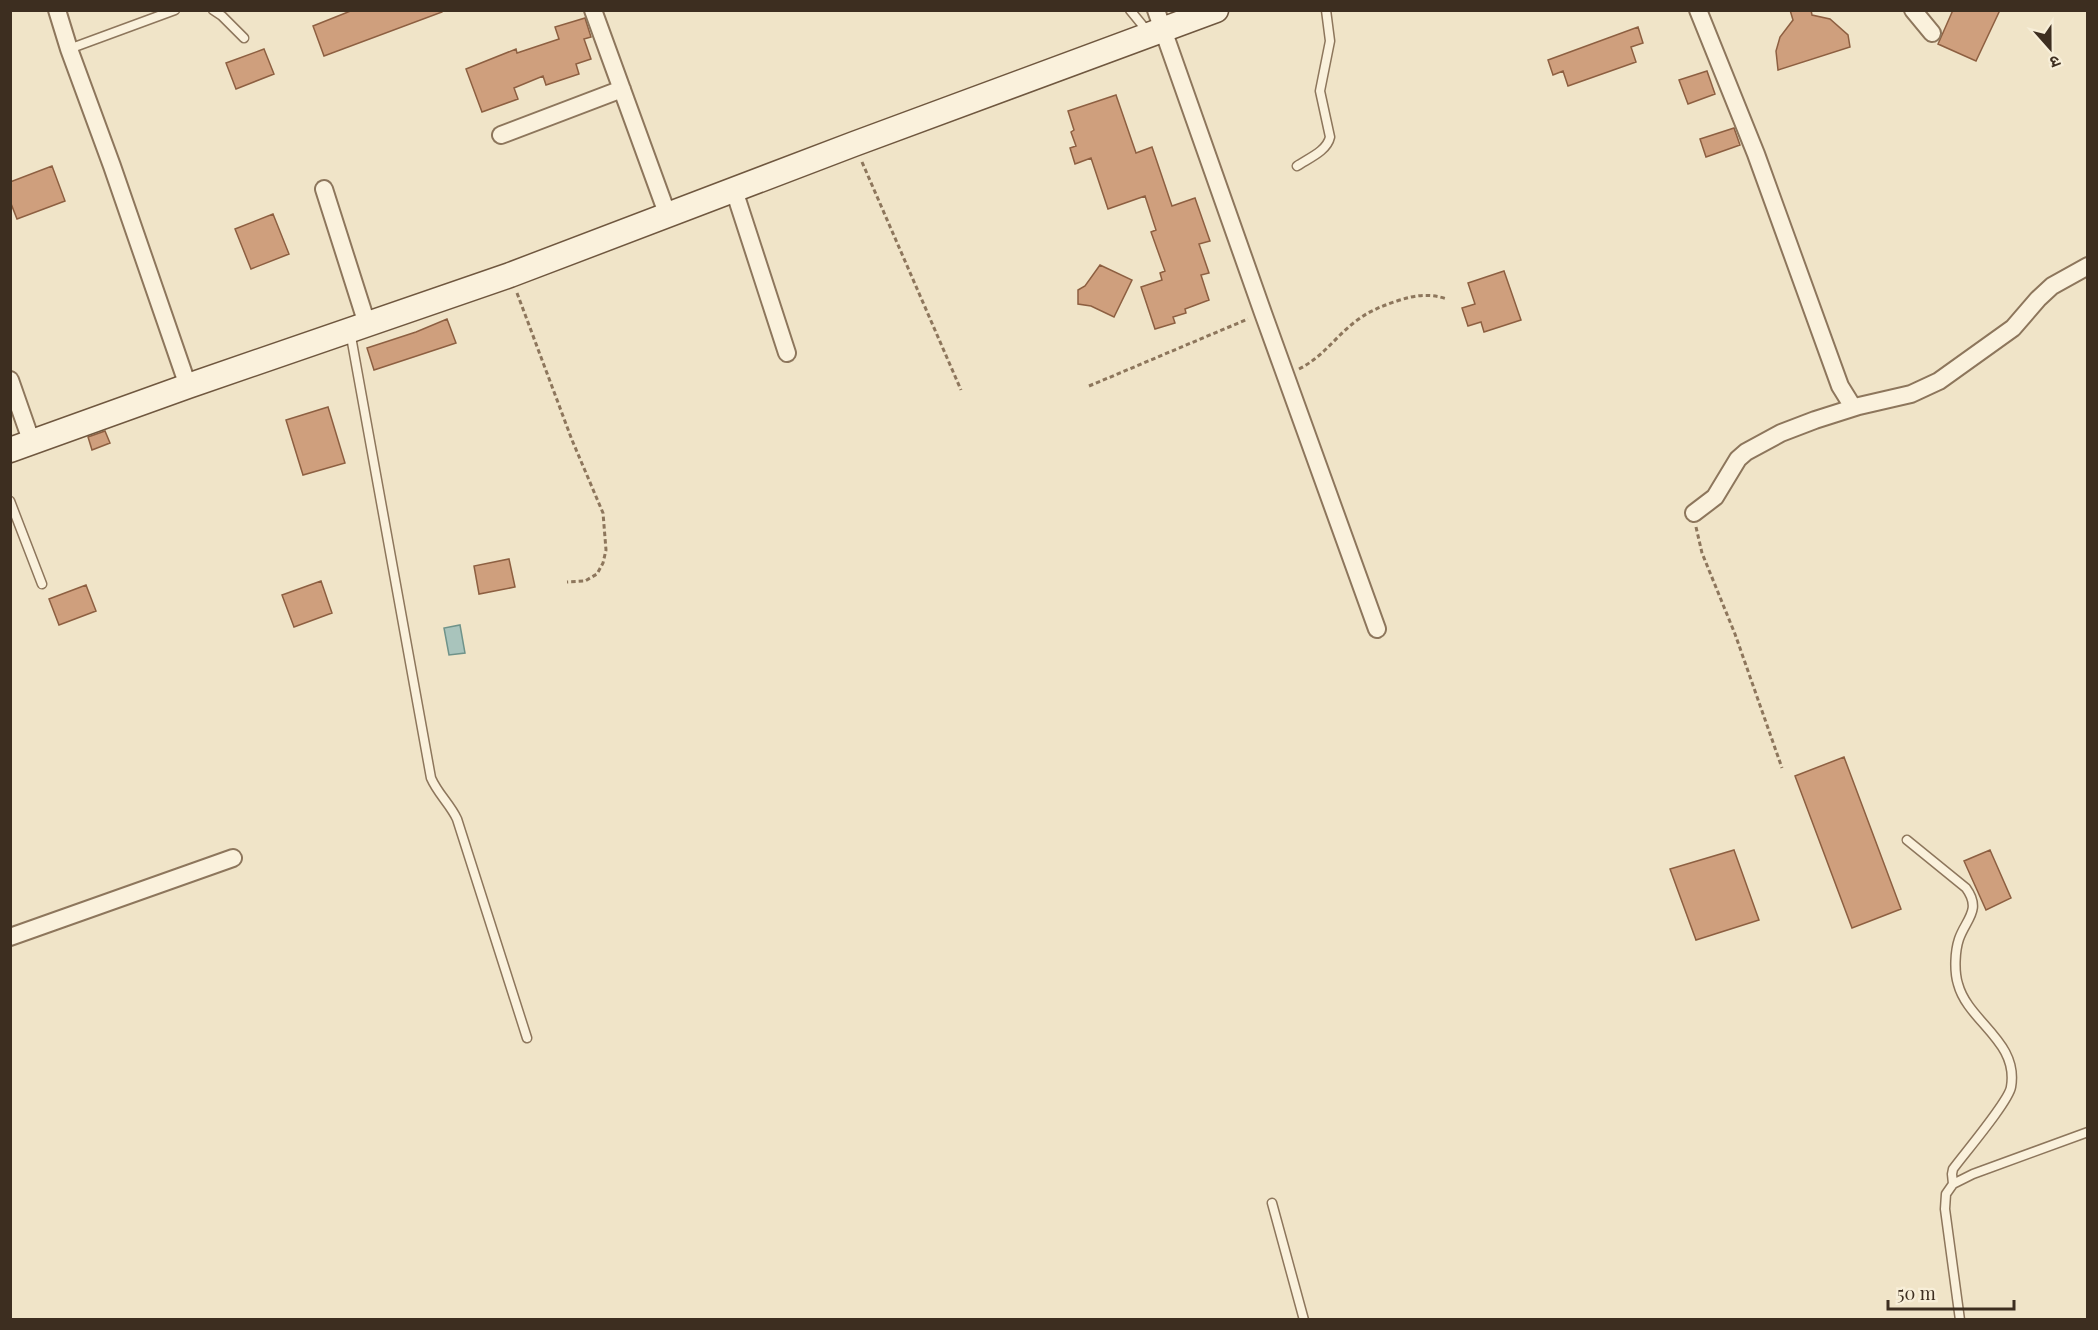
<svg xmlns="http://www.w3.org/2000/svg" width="2098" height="1330" font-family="'Playfair Display','Noto Sans Devanagari',serif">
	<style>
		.water { fill: #a9c4bc; stroke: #6f938a; stroke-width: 1.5 }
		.building { fill: #cf9f7d; stroke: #8d5f41; stroke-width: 1.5 }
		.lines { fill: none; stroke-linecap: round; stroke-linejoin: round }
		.lane-casing { stroke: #8d765c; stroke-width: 11 }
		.street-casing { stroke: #8d765c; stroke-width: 20 }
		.secondary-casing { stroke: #6f573f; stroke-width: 27 }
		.path { stroke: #8d765c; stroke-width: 3; stroke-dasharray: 4.5 3; stroke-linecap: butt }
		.lane { stroke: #faf1dc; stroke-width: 8 }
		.street { stroke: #faf1dc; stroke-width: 16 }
		.secondary { stroke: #faf1dc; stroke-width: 24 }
	</style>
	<rect width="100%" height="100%" fill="#f0e4c8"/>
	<path class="water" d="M460,625L465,653L449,655L444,628Z"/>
	<path class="building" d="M353,10H442V12L324,56L313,26Z
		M1790,10H1811L1812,15L1830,19L1848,35L1850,47L1778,70L1776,51L1780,37L1793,20Z
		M1953,10H2000L1976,61L1938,44Z
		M585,18L591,37L584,39L591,59L576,64L579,74L546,85L543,76L514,88L518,99L482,112L466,69L516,49L517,53L559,39L555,27Z
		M1638,27L1643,43L1631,47L1636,62L1568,86L1563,71L1553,75L1548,60Z
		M264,49L274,74L236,89L226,63Z
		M1707,71L1715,94L1688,104L1679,80Z
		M1116,95L1136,153L1152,147L1172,206L1195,198L1210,241L1199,244L1209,273L1201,275L1209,300L1185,309L1186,313L1173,317L1175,323L1155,329L1141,287L1162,280L1160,273L1165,271L1151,232L1156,230L1145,196L1108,209L1091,158L1075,164L1070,148L1076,146L1071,132L1074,130L1068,111Z
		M1734,128L1740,145L1706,157L1700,139Z
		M52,166L65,201L17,219L10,201V182Z
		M273,214L289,254L251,269L235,229Z
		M1100,265L1132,280L1114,317L1091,306L1078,304V290L1085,286Z
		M1504,271L1521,320L1484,332L1481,322L1468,326L1462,308L1475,304L1468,283Z
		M447,319L456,343L374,370L367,348L416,332Z
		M328,407L345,463L303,475L286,420Z
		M105,431L110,443L92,450L88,437Z
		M509,559L515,587L479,594L474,566Z
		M321,581L332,613L294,627L282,595Z
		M86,585L96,611L59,625L49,599Z
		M1844,757L1901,909L1852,928L1795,776Z
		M1734,850L1759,920L1696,940L1670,869Z
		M1990,850L2011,898L1986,910L1964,861Z"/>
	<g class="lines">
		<g class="lane-casing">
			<path id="lane" d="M213,10L222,16L244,38
				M1130,10L1148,32
				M69,49L175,10
				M1297,166C1309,158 1327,151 1330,137L1320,91L1330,41L1326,10
				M350,331L431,778C438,794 450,804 457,819L527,1038
				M10,501L42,584
				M1907,840L1966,888C1982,910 1966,919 1959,939C1955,951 1954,971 1958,984C1968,1022 2019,1041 2011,1087C2009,1101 1964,1154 1953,1169L1952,1174L1953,1184
				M1272,1203L1304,1320
				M1960,1320L1945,1209L1946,1194L1953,1184L1973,1174L2088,1132"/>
		</g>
		<g class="street-casing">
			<path id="street" d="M57,10L69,49L112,166L188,386
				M593,10L668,216
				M1156,10L1263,313L1377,629
				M1698,10L1756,154L1840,386L1853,407
				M1913,10L1932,33
				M501,135L622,89
				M324,189L367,324
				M734,190L787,353
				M10,380L32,443
				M1694,513L1715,497L1738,459L1746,452L1781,433L1815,420L1859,406L1911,394L1939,381L2013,328L2038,299L2052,286L2088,266
				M10,937L233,858"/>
		</g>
		<g class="secondary-casing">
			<path id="secondary" d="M10,450L188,386L510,275L854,144L1216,10"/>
		</g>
		<path class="path" d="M862,162L961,390
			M517,293L572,440L603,513L606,550L603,563L597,574L585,581L567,582
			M1299,369C1323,357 1336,336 1356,321C1369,311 1382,306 1397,301C1415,295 1429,293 1447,299
			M1089,386L1248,319
			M1696,527L1702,553L1735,634L1782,768"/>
		<use href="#lane" class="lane"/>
		<use href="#street" class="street"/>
		<use href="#secondary" class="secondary"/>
	</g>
	<rect width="2098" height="1330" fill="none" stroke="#3d2e20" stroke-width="24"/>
	<g transform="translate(2050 48) rotate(159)" stroke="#f7eed8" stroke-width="4.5" paint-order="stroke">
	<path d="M0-4.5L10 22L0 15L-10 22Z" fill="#3d2e20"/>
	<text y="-9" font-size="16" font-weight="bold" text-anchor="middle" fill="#3d2e20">उ</text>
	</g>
	<path d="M1888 1300v9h126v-9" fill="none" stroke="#3d2e20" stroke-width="3"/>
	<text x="1897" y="1300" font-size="18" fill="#3d2e20" stroke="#f7eed8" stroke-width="4.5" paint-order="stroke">50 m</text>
</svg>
